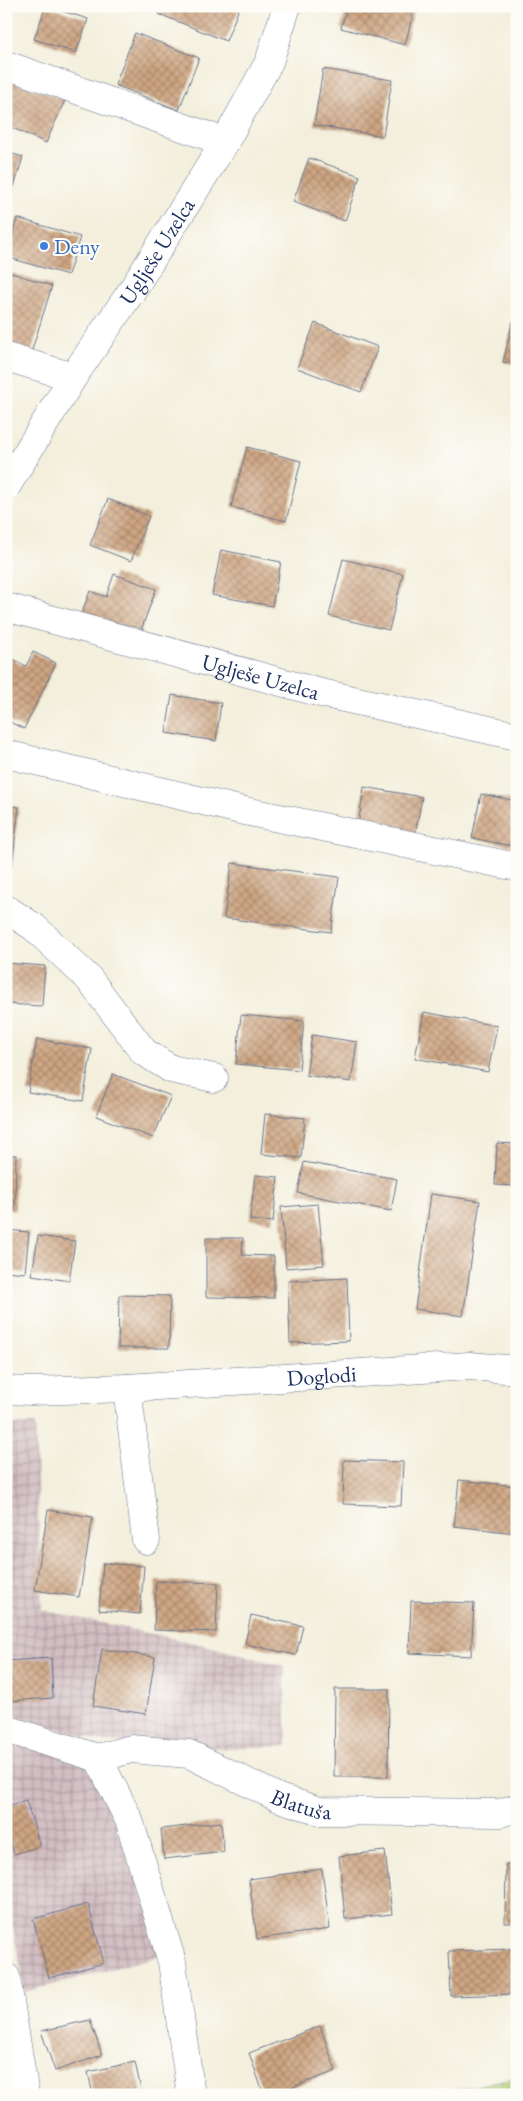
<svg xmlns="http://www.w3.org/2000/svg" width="523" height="2101" font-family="'EB Garamond',serif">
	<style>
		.industrial { fill: url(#industrial-grid) }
		.grass { fill: url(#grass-dots); stroke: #657e68 }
		.building { fill: url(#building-cross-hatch) }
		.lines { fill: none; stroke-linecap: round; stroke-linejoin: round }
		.minor-casing { stroke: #67728a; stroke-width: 29 }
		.minor { stroke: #fff; stroke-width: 28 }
		.shop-dot { fill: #3f7fe0; stroke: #fdfcf7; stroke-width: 2 }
		.labels { text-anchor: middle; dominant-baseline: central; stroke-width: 4; stroke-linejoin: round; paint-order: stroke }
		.shop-label { font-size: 22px; fill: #366cbe; stroke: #fdfcf7; text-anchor: start }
		.street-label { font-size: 22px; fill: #1b2f5e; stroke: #fdfcf7 }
	</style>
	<defs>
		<pattern id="industrial-grid" width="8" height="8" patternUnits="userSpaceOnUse" patternTransform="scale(1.25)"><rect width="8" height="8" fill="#d2bec2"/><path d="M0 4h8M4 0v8" fill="none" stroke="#aa9ba1"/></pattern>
		<pattern id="grass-dots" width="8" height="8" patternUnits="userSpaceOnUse" patternTransform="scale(1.25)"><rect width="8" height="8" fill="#afcc73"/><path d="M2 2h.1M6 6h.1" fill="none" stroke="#8ea662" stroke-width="1.8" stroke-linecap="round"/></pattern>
		<pattern id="building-cross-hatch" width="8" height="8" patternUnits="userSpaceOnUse" patternTransform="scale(1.25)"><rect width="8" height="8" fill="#cfa682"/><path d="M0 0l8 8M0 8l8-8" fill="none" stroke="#a7886e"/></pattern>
	</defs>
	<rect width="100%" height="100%" fill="#fdfcf7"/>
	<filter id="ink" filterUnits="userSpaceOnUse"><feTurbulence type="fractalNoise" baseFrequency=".02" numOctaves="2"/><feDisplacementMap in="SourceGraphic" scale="10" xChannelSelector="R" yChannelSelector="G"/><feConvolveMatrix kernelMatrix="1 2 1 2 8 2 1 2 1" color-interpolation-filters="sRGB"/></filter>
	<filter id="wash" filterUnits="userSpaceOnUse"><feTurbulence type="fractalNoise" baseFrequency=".0096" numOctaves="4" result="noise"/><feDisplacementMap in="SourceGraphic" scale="20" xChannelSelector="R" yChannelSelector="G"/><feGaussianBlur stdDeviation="1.12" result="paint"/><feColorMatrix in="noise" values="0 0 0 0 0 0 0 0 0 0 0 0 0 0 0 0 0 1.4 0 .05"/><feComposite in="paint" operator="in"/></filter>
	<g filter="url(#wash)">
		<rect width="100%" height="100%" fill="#f3efdc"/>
		<path class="industrial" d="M35,1424L42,1610L208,1646L284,1666L287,1746L232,1749L104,1742L6,1714V1425Z
			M6,1739L94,1765L164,1955L25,1992L6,1891Z"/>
		<path class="grass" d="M517,2077V2095H434Z"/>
		<g id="blocks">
			<path class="building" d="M46,6L88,19L76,53L34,39Z
				M162,6H240L226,41L159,14Z
				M347,6H415L405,45L341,28Z
				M135,33L199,58L179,110L115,85Z
				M323,69L392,80L383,136L314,125Z
				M6,78L65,100L46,143L6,125Z
				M6,152L23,157L7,209H6Z
				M309,158L360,176L345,221L293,202Z
				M17,218L80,237L68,275L6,257Z
				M6,271L52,286L30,356L6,348Z
				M513,321H517V365L503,362Z
				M315,323L378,347L361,392L297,368Z
				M247,447L301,461L286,521L231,507Z
				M108,499L149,516L131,561L90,545Z
				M221,550L281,562L272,606L212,595Z
				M343,559L403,574L389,630L329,616Z
				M114,574L156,589L139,636L81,615L90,591L106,597Z
				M33,652L56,663L24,729L6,720V668L11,658L26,666Z
				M172,695L221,703L216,741L166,733Z
				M364,787L422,797L415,835L358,825Z
				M481,794L517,801V847L472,838Z
				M6,805L19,807L12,865H6Z
				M232,863L339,877L331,932L224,918Z
				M6,963L45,966L42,1006L6,1004Z
				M424,1012L497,1026L488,1072L415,1058Z
				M241,1015L304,1021L299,1070L236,1064Z
				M312,1035L357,1042L351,1082L306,1075Z
				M37,1039L92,1049L83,1101L28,1092Z
				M113,1074L171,1096L153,1138L96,1116Z
				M265,1114L305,1118L301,1158L261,1154Z
				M497,1143L517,1144V1186L495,1185Z
				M6,1155H16L15,1210H6Z
				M304,1162L397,1179L391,1211L298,1193Z
				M255,1175L278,1177L273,1222L250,1220Z
				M431,1194L480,1201L463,1316L415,1309Z
				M318,1204L324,1265L286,1268L281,1207Z
				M6,1230L29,1232L25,1273L6,1271Z
				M38,1236L75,1241L69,1281L32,1275Z
				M206,1238H243L242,1255L274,1256V1298L206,1297Z
				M347,1278L349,1341L290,1343L288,1281Z
				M119,1295L170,1296L169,1348H118Z
				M344,1460L403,1462L401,1506L343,1504Z
				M459,1480L517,1486L516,1533L454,1526Z
				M48,1510L93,1517L79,1597L35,1590Z
				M103,1563L144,1566L140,1614L99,1610Z
				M156,1581L218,1583L216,1632L154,1630Z
				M411,1601L474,1603L471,1656L409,1653Z
				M251,1615L303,1626L296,1655L245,1644Z
				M102,1649L155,1657L146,1714L93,1706Z
				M51,1658L53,1698L9,1701L6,1661Z
				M335,1689H389L388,1777H334Z
				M26,1800L40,1846L14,1854L6,1830V1807Z
				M221,1822L224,1852L164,1859L161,1829Z
				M385,1851L392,1914L345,1919L339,1856Z
				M506,1864H517V1923H505Z
				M322,1869L330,1929L257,1939L249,1879Z
				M88,1904L104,1963L49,1978L33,1919Z
				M513,1949L515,1994L451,1996L449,1951Z
				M90,2020L102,2055L55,2071L41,2031Z
				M320,2026L336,2071L272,2095H264L249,2053Z
				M135,2062L142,2095H93L88,2072Z"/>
		</g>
	</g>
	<g filter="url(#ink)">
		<use href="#blocks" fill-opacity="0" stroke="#67728a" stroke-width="1"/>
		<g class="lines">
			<g class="minor-casing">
				<g id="minor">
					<path d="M6,65L225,142"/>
					<path d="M6,357L73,377"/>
					<path id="s1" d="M6,487L73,377L131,292L225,142L269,62L287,6"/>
					<path id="s2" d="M6,607L321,693L517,736"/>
					<path d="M6,754L240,810L517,867"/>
					<path d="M6,909L34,927L89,979L144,1052L171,1069L214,1078"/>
					<path d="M127,1388L146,1540"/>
					<path id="s3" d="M6,1390L31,1391L127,1388L469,1366L517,1370"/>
					<path d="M6,1729L98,1758L129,1820L172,1962L191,2095"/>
					<path id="s4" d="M98,1758L131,1749L189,1754L279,1798L320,1811L500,1813L517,1808"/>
					<path d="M6,1977L25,2095"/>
				</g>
			</g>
			<use href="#minor" class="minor"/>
		</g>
	</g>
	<circle class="shop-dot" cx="44" cy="246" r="5"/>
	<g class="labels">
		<g class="shop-label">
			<text x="54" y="246">Deny</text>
		</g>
		<g class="street-label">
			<text stroke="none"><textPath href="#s1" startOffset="280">Uglješe Uzelca</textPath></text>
			<text stroke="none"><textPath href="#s2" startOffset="264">Uglješe Uzelca</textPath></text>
			<text stroke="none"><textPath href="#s3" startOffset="316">Doglodi</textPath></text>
			<text stroke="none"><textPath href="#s4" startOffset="216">Blatuša</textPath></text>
		</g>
	</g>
	<rect width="523" height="2101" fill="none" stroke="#fdfcf7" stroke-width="25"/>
</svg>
